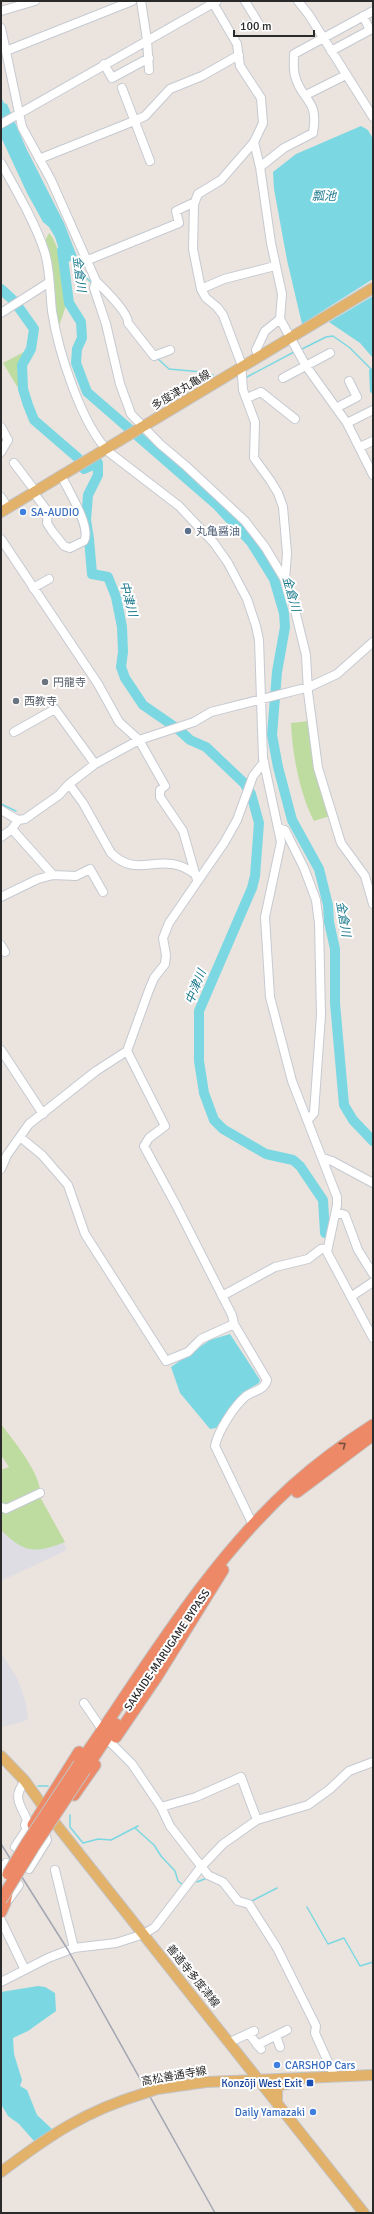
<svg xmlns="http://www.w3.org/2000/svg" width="374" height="2214" font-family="Signika,'Noto Sans JP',sans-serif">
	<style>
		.industrial { fill: #dedde4 }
		.green { fill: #bedca0 }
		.water { fill: #7bd8e2 }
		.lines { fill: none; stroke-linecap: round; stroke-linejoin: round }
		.stream { stroke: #7bd8e2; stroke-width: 1.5 }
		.river { stroke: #7bd8e2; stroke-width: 10 }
		.minor-casing { stroke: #c5cad2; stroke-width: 10 }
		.major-casing { stroke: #c3c3c3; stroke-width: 12 }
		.highway-casing { stroke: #c3c3c3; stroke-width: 13 }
		.minor { stroke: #fff; stroke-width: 8 }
		.major { stroke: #e2b26b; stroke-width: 10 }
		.highway { stroke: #ed8966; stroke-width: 11 }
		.rail { stroke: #a1a6b2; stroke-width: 1.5 }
		.major-bridge-casing { stroke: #c3c3c3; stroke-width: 12; stroke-linecap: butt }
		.highway-bridge-casing { stroke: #c3c3c3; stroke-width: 13; stroke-linecap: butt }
		.major-bridge { stroke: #e2b26b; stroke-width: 10 }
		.highway-bridge { stroke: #ed8966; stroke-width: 11 }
		.oneway { stroke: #785042 }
		.shop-dot { fill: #3f7fe0; stroke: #fff; stroke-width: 1.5 }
		.service-dot { fill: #5c6f8a; stroke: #fff; stroke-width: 1.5 }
		.worship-dot { fill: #6b7280; stroke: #fff; stroke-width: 1.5 }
		.transit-dot { fill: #1a4fb4; stroke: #fff; stroke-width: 1.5 }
		.labels { text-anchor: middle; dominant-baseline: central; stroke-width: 4; stroke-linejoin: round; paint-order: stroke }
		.street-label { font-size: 11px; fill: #2a2a2a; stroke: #fff }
		.shop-label { font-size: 11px; fill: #366cbe; stroke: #fff; text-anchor: start }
		.service-label { font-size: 11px; fill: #4e5e75; stroke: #fff; text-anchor: start }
		.worship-label { font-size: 11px; fill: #5b616d; stroke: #fff; text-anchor: start }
		.transit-label { font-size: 11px; fill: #164399; stroke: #fff; text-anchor: end }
		.water-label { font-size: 12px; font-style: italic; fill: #1b798d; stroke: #fff }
	</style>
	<rect width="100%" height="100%" fill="#ebe3de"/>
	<path class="industrial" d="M40,1497L67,1550L1,1581V1509Z
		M1,1653L17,1678L25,1700L28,1718L23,1722L1,1727Z"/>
	<path class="green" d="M49,233C60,244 69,290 66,305C64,312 61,320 59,326L52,288L49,252L45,241Z
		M28,351L21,366L22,388H18L3,363L24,352Z
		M309,721L330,816L314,821C300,795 292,753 291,723Z
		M1,1424C13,1440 44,1477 40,1497L65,1542C35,1554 24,1553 1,1530V1470L9,1467L1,1455Z"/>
	<path class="water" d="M1,97L4,103L7,104L26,148L64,223L78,259L63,263L55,237L49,227L43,222L27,193L1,137Z
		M361,126L368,130L373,139V279L302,324L287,260L274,189L273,172L296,154Z
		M373,296V358L360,343L329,322Z
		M371,368L373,370V394L370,392L369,370Z
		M230,1334L260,1380L259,1383L242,1393L216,1428L210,1429L180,1393L171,1367L210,1340Z
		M38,1986L45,1987L55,1993L56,2011L28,2031L13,2038L14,2054L22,2080L20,2086L27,2090L37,2115L52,2129L34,2141L19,2124L8,2116L1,2104V1992Z"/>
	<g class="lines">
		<path class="stream" d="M75,258L82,274L92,283
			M300,350L326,337L333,336L350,348L373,371
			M157,358L169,369L202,372L213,375
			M245,378L294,352
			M1,804L16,811
			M38,1786H48
			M70,1815V1827L83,1843L98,1839L111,1840L138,1826
			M135,1828L154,1845L161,1856L175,1871L178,1881L183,1885
			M197,1882L207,1878
			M250,1902L277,1888
			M307,1907L328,1944L344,1938L360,1966L373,1962"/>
		<path class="river" d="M62,250L69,303L81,322L82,338L77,349L76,363L87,392L218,506L251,542L274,579L284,613L285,627L277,672L272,735L278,767L292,820L319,869L328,905L329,922L335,949V1003L344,1105L353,1120L373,1141
			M1,289L14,301
			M17,305L34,329L31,349L22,365L23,389L28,405L34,420L78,458
			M84,469L98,463V475L88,495L86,520L89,539L92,574L108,577L116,597L122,627L123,652L121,667L125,678L143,705L175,727
			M178,729L190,740L206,747L244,783L251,794L259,823L255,876L252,888L199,1011V1061L204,1093L214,1120L223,1129L266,1154L293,1160L300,1166L323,1200L325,1233"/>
		<g class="minor-casing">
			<path id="minor" d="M141,1L147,40L149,70
				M245,1L259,24
				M298,1L309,15L373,117
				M213,3L237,44L240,66L261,98L263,123L254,142L221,180L198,194L194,204L193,249L201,289L206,298L217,307L223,315L241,363L243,390L255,422L254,458L270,480L278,493L283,507L287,553L285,580L292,598L306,655L308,692L318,768L341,843L365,876L373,904
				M1,11L35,1
				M1,28L22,127L51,180L96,281L94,288L106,324L120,384L131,414L160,444L186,466L245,521L265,547L285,580
				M6,51L132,1
				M331,51L370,30L363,16
				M104,64L112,78L149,58
				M122,88L150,161
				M306,95L346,75
				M1,124L217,1
				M254,142L260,167L271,243L282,294L280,319L306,366L347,423L373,475
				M39,159L134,121L145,116L170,89L202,76L239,55
				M1,163C15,188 37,226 45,253C50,269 50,293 52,311C58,350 81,425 110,453L179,506L214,543L228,563L247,599L256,626L259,640L263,758L281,842L265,917L270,997L292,1081L337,1197V1205L327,1252L373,1338
				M260,167L284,148L313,133C319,98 302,102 295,76C293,69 294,61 294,54L373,11
				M88,260L179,223L176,211L195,202
				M96,281C104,289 129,313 128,323L154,356L170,350
				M201,289L224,279L275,266
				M1,313L48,283
				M259,357L256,350L265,331L280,319
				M283,378L330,353
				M247,398L261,392L295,419
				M336,408L357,397L349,381
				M347,423L373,410
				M1,427L8,440L1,452
				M360,447L373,441
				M14,463L36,492
				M34,493L48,512L47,523L52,531L64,546L70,548L84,541C92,528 68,490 62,477
				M1,497L8,508
				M1,539L98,684L119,722L139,740L165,786L160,790V797L183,831L197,880
				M33,588L49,579
				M14,732L55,709L95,764
				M69,784L83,803L111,853C133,874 147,861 172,864C181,865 188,869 195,874
				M1,810L18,820
				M278,828L285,830L304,868L316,900L319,923L321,1015L314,1113L308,1120
				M12,829L53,875
				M1,837L12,829L18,820L25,819L59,795L69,784L95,764L139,740L194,722L211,712L309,687L337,674L373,642
				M1,897L38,879L53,875L76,876L90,869L103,892
				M1,945L5,952
				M1,1050L43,1114
				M127,1051L165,1126L149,1138L144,1146L176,1205L232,1315L234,1324L267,1380C264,1391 254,1390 246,1396C234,1406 218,1431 215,1446L253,1525
				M20,1137L42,1155L68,1185L85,1234L166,1361L188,1352L201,1339L234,1324
				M323,1158L332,1161L373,1183
				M1,1169L7,1155L29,1124L96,1071L127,1051L149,990L154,978L165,964L166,955L163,938L169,923L224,843L237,820L253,776L264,762
				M336,1212L345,1215L358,1250L373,1274
				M222,1296L275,1267L308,1259L321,1249L327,1248
				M352,1296L373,1282
				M1,1507L6,1509L40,1493
				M84,1703L99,1725
				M109,1741L132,1764L161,1807L170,1826L208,1875L223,1882L238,1901L249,1904L277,1948L316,2026L315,2033L333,2073
				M25,1781C12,1798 20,1803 27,1820L25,1825
				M161,1807L196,1797L241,1777L257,1820
				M15,1847L28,1827H32L45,1834L47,1840L29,1869
				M55,1870L74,1948
				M1,1871L6,1863
				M6,1901L9,1899L19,1885
				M1,1920L25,1970
				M1,1982L48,1958L74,1948L116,1943L144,1934L155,1927L201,1867L223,1844L257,1820L308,1805L330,1789L349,1771L373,1762
				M249,2034L261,2049
				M276,2036L280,2047
				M230,2042L254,2031
				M257,2045L287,2030"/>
		</g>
		<g class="major-casing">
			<path id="major" d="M1,512L373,288
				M1,1756L25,1781L55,1823L364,2213
				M157,2089L206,2082L373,2075
				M277,2103V2088L280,2085L292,2083
				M1,2172C50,2135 85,2111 145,2093"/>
		</g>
		<g class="highway-casing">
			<path id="highway" d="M297,1492L373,1435
				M116,1737L156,1678L223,1570
				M79,1764C145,1669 206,1564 293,1485C318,1463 345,1443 373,1425
				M85,1770L116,1724
				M74,1795L95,1765
				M33,1825L79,1752
				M1,1912L5,1903L8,1888"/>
		</g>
		<use href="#minor" class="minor"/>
		<use href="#major" class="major"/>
		<use href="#highway" class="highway"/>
		<path class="rail" d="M1,1844L68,1950L215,2213"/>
		<g class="major-bridge-casing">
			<path id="major-bridge" d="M145,2093L157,2089"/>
		</g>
		<g class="highway-bridge-casing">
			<path id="highway-bridge" d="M8,1874L26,1844L79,1764
				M1,1900L33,1848L85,1770"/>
		</g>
		<use href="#major-bridge" class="major-bridge"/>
		<use href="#highway-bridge" class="highway-bridge"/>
	</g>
	<defs><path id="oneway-chevron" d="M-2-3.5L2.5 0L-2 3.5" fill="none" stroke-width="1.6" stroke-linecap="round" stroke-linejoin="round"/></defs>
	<use class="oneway" href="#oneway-chevron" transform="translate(343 1445) rotate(-37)"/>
	<g class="shop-dot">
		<circle cx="23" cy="512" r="4"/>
		<circle cx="277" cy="2065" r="4"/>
		<circle cx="313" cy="2112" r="4"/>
	</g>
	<circle class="service-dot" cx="188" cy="531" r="4"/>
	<g class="worship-dot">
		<circle cx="45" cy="682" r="4"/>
		<circle cx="16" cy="701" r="4"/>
	</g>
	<rect class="transit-dot" x="306" y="2079" width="8" height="8" rx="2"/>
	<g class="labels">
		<g class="street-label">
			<text transform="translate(181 390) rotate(-31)">多度津丸亀線</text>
			<text transform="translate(167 1650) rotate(-56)">SAKAIDE-MARUGAME BYPASS</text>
			<text transform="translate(193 1976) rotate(51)">善通寺多度津線</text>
			<text transform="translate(174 2076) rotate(-10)">高松善通寺線</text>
		</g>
		<g class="shop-label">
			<text x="31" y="512">SA-AUDIO</text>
			<text x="285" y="2065">CARSHOP Cars</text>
			<text x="305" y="2112" text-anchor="end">Daily Yamazaki</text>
		</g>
		<g class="service-label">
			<text x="196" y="531">丸亀醤油</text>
		</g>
		<g class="worship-label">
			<text x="53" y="682">円龍寺</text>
			<text x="24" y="701">西教寺</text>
		</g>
		<g class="transit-label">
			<text x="302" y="2083">Konzōji West Exit</text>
		</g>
		<g class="water-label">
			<text x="324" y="196">瓢池</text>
			<text transform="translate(79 274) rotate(83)">金倉川</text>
			<text transform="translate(291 594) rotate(74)">金倉川</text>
			<text transform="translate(128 599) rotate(75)">中津川</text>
			<text transform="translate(343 919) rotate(80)">金倉川</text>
			<text transform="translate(196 987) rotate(-68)">中津川</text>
		</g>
	</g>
	<rect width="374" height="2214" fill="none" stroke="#2a2a2a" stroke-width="4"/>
	<path d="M234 30v6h80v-6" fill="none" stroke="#2a2a2a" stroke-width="2"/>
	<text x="240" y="30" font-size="12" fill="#2a2a2a" stroke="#ffffff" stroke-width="3" paint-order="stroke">100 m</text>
</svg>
